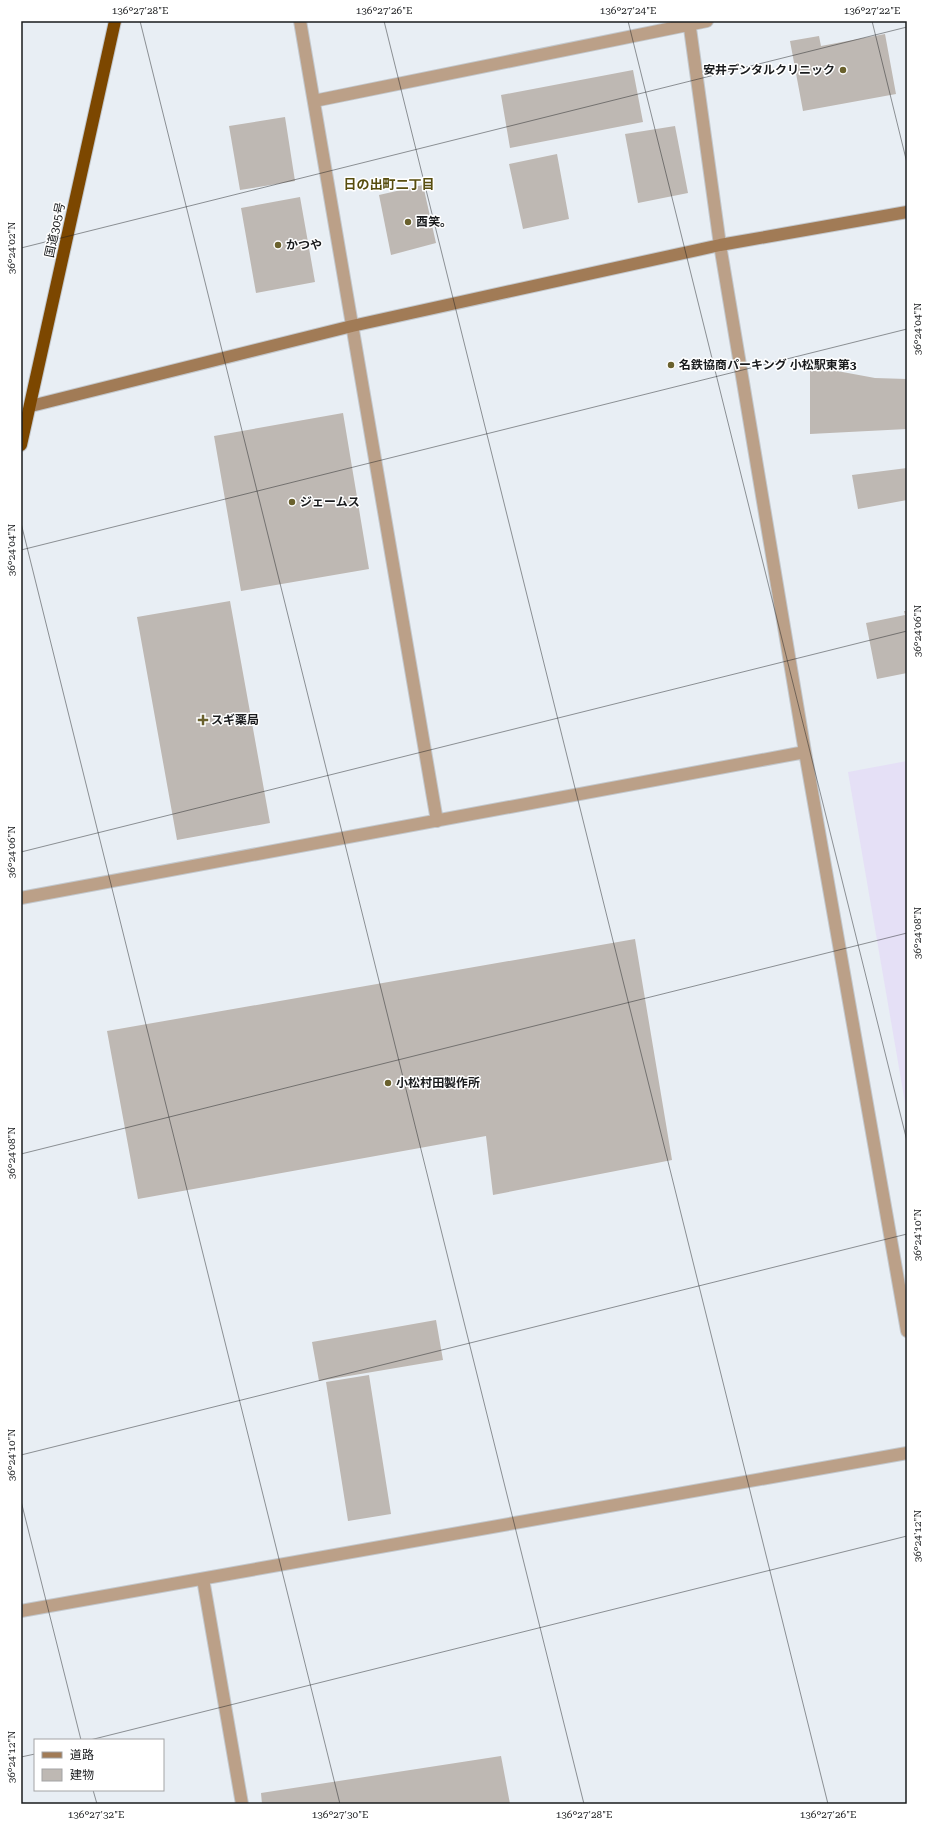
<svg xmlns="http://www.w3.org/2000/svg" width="928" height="1825" font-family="'Roboto Serif','Noto Sans JP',serif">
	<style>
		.commercial { fill: #e5e0f6 }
		.building { fill: #beb8b3 }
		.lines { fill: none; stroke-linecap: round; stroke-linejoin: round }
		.street-casing { stroke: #c3c8cd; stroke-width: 14 }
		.secondary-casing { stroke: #c3c8cd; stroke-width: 14 }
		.highway-casing { stroke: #c3c8cd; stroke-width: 14 }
		.street { stroke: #bba088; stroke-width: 12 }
		.secondary { stroke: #a17b56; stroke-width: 12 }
		.highway { stroke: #7c4700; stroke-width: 12 }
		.ticks { fill: none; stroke: #191b1d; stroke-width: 1; stroke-opacity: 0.45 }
		.poi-dot { fill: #6a612d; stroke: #fff; stroke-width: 1.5 }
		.labels { text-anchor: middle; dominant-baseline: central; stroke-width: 3; stroke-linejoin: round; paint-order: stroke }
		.poi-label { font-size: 12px; font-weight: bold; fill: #191b1d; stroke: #fff; text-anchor: start }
		.street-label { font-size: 12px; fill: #191b1d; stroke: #fff }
		.neighbourhood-label { font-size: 13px; font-weight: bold; fill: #574d0e; stroke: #fff }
		.neatline { fill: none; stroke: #191b1d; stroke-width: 1.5 }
		.ticks-label { font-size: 10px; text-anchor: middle; fill: #191b1d }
	</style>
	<rect width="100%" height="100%" fill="#e8eef4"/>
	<path class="commercial" d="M907,761V1114L848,772Z"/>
	<path class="building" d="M885,34L896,94L803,111L790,41L819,36L821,46Z
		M633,70L643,122L510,148L501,95Z
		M285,117L295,181L240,190L229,126Z
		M675,126L688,193L638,203L625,134Z
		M557,154L569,219L523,229L509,164Z
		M423,185L436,243L391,255L379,195Z
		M300,197L315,282L256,293L241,208Z
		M810,366L875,378L907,379V429L810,434Z
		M343,413L369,569L241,591L214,436Z
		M907,468V500L858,509L852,475Z
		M230,601L270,823L177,840L137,617Z
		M904,611H907V673L877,679L866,623L905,615Z
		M635,939L672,1160L493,1195L486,1136L138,1199L107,1031Z
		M436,1320L443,1360L319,1381L312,1342Z
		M369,1375L391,1514L348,1521L326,1382Z
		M501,1756L510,1804H262L261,1793Z"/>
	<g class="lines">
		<g class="street-casing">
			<path id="street" d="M300,21L437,821
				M689,21L720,245L805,752L907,1331
				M314,101L707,21
				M21,898L805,752
				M203,1579L242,1804
				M21,1611L907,1453"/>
		</g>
		<g class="secondary-casing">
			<path id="secondary" d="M31,406L352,326L720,245L907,212"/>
		</g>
		<g class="highway-casing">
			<path id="highway" d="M21,445L115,21"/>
		</g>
		<use href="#street" class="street"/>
		<use href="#secondary" class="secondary"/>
		<use href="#highway" class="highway"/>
	</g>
	<path class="ticks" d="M140,21L584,1804M384,21L828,1804M628,21L907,1141M872,21L907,163M21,248L907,27M21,523L340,1804M21,550L907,329M21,852L907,631M21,1154L907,933M21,1455L907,1234M21,1501L81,1740M90,1740L907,1536M21,1757L35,1754M93,1790L97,1804"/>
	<g class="poi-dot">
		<circle cx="843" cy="70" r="4"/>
		<circle cx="408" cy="222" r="4"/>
		<circle cx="278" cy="245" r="4"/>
		<circle cx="671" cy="365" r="4"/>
		<circle cx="292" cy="502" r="4"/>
		<path d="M201 714h4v4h4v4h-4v4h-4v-4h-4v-4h4z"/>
		<circle cx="388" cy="1083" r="4"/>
	</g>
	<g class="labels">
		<g class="poi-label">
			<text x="835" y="70" text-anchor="end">安井デンタルクリニック</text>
			<text x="416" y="222">酉笑。</text>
			<text x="286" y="245">かつや</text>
			<text x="679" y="365">名鉄協商パーキング 小松駅東第3</text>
			<text x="300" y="502">ジェームス</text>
			<text x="211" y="720">スギ薬局</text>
			<text x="396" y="1083">小松村田製作所</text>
		</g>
		<g class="street-label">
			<text transform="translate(55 230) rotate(-78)">国道305号</text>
		</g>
		<g class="neighbourhood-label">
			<text x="389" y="184">日の出町二丁目</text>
		</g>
	</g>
	<rect width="928" height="1825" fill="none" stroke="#ffffff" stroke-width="44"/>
	<rect x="34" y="1739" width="130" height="52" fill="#ffffff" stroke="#a3a4a5"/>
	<rect x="42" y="1752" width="20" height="6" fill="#a17b56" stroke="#a3a4a5"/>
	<text x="70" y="1759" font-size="12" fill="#191b1d">道路</text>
	<rect x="42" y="1769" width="20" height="12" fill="#beb8b3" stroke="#a3a4a5"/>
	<text x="70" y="1779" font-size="12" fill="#191b1d">建物</text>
	<rect x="22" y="22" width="884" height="1781" class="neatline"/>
	<g class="ticks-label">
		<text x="140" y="14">136°27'28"E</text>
		<text x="384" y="14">136°27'26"E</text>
		<text x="628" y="14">136°27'24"E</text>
		<text x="872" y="14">136°27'22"E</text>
		<text transform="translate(11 248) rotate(-90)" y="4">36°24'02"N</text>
		<text transform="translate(917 329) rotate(-90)" y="4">36°24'04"N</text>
		<text transform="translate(11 550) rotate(-90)" y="4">36°24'04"N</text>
		<text transform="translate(917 631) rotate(-90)" y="4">36°24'06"N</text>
		<text transform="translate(11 852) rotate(-90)" y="4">36°24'06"N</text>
		<text transform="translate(917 933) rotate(-90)" y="4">36°24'08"N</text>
		<text transform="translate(11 1153) rotate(-90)" y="4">36°24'08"N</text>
		<text transform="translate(917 1235) rotate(-90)" y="4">36°24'10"N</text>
		<text transform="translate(11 1455) rotate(-90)" y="4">36°24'10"N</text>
		<text transform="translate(917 1536) rotate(-90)" y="4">36°24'12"N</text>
		<text transform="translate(11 1757) rotate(-90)" y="4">36°24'12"N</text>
		<text x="96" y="1818">136°27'32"E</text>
		<text x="340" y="1818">136°27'30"E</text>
		<text x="584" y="1818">136°27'28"E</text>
		<text x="828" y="1818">136°27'26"E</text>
	</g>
</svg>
